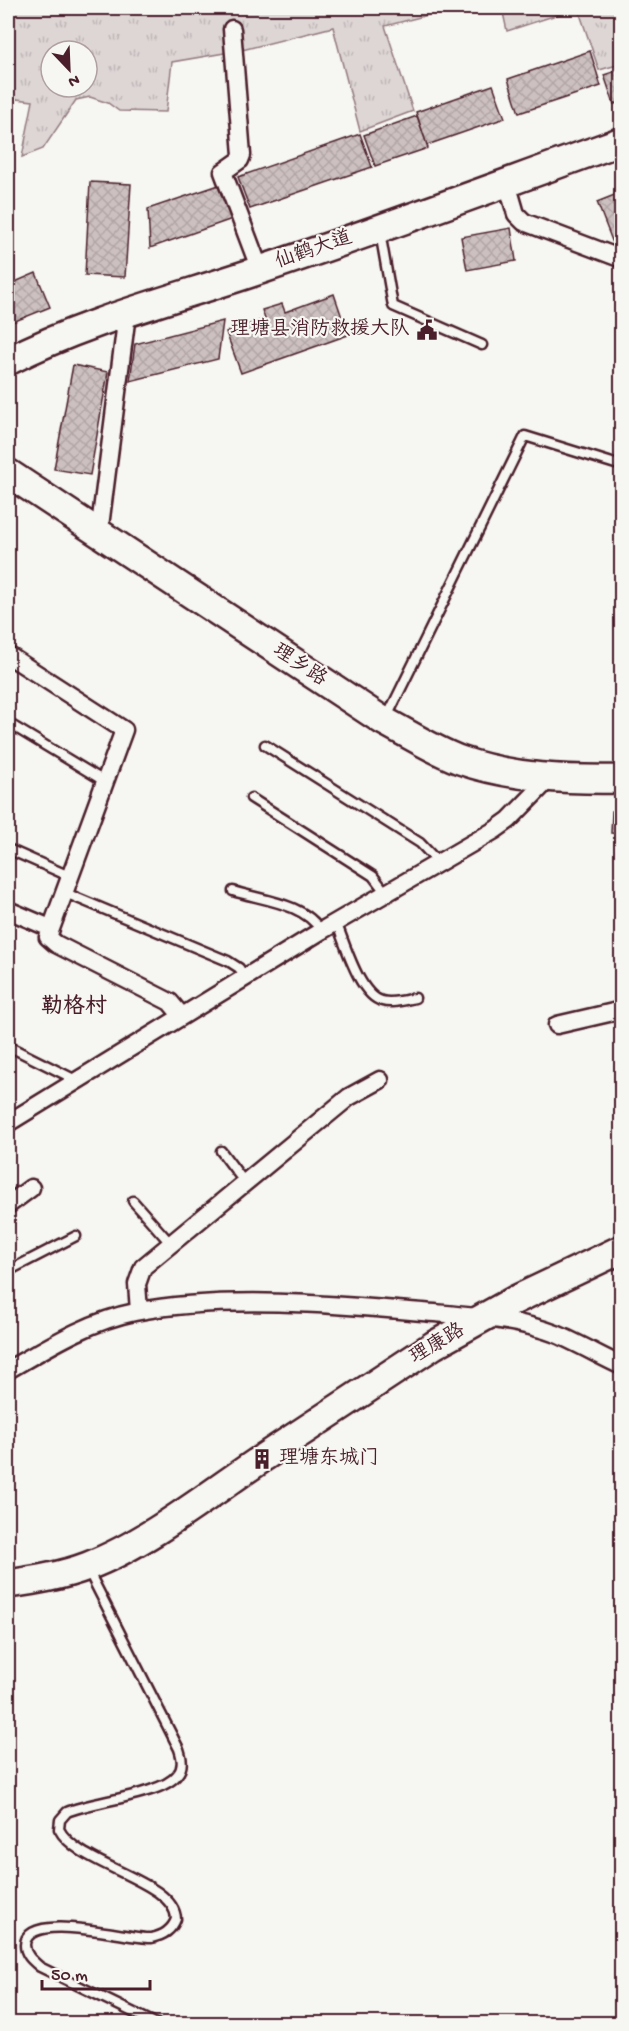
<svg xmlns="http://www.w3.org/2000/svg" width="629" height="2031" font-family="'Gochi Hand','LXGW WenKai TC',sans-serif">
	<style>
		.grass { fill: url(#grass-tufts); stroke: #947a80; stroke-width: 1.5; fill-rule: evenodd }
		.building { fill: url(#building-cross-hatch); stroke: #4a1f2b; stroke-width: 1.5 }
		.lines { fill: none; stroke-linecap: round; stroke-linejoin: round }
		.service-casing { stroke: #4a1f2b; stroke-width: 13 }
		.minor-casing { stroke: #4a1f2b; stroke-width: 21 }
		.primary-casing { stroke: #4a1f2b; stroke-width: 32 }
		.service { stroke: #f6f6f2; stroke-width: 8 }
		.minor { stroke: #f6f6f2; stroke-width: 16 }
		.primary { stroke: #f6f6f2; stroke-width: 27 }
		.labels { text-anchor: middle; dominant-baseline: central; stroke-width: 4.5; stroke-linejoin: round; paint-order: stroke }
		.street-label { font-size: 20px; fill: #4a1f2b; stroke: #f6f6f2 }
		.poi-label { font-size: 20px; fill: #4a1f2b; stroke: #f6f6f2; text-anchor: end }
		.quarter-label { font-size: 22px; font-weight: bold; fill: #4a1f2b; stroke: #f6f6f2 }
	</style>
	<defs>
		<pattern id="grass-tufts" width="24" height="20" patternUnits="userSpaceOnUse" patternTransform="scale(1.5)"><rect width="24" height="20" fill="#ddd6d5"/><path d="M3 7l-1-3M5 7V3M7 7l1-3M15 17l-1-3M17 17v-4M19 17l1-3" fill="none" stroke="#bfb7b7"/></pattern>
		<pattern id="building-cross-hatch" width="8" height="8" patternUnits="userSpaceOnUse" patternTransform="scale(1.5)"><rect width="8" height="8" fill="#ccc1c0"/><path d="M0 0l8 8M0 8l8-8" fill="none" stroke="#b1a5a5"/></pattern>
	</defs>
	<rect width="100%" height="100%" fill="#f6f6f2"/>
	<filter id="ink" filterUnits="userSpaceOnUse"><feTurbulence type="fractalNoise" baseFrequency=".0167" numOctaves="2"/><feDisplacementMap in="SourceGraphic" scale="12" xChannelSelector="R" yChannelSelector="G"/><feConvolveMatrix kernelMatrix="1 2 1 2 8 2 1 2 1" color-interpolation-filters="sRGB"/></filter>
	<g filter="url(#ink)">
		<path class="grass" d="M8,8H455L385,26L413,111L360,131L333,27L242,50L172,62L166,112L119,111L108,103L90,97L76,100L43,149L22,157L33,101L8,98ZM51,51H87V87H51Z
			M502,8H616L621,22V64L599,70L578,8L507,31Z"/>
		<path class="building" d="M590,51L601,86L519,113L508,79Z
			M622,69V102L614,104L604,75Z
			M493,85L505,118L427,145L416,112Z
			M417,116L428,148L375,166L364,135Z
			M360,134L372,167L250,209L238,177Z
			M90,182L131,184L125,277L85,275Z
			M222,184L235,218L150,248L148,209Z
			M617,194L619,201L622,200V250L616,251L597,202Z
			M511,228L516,261L467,270L461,237Z
			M36,273L50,307L8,324V285Z
			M334,294L348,335L241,373L226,332L265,319L262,310L282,304L285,312Z
			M223,321L218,359L130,381L135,344Z
			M73,365L108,372L90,475L54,469Z
			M612,811H622V834L611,833Z"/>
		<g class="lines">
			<g class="service-casing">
				<path id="service" d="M380,232L393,306L482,345
					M386,719L525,436L622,466
					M8,723L104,781
					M265,745L420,843L439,863
					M251,798L373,876L386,893
					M8,849L69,876
					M233,891C261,900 305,903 321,931
					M63,892L228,961L239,968L245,977
					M336,922C345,943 359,995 382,1001C392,1004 405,1000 415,998
					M8,1046L76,1080
					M221,1151L245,1183
					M133,1201L171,1244
					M8,1271L76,1236
					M88,1570L179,1749C182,1758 184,1767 177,1775C162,1795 93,1801 67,1812L60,1820L59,1829C77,1866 175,1880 176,1919C172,1930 162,1936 151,1938C133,1940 26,1909 25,1945C25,1955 33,1961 40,1967L157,2024"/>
			</g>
			<g class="minor-casing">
				<path id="minor" d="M232,29L242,155L240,160L223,172L260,270
					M507,183L516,214L524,222L622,259
					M99,534L127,314
					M8,655L124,730L48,937L56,944L170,1002L181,1015
					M8,910L50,928
					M557,1025L622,1010
					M8,1123L321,931L495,830L509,820L551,777
					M8,1205L31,1188
					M139,1311L137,1284L143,1267L349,1097L380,1080
					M8,1370C48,1347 89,1321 135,1312C223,1295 333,1304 422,1312C466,1316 514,1318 556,1334C578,1343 600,1356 622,1366"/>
			</g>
			<g class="primary-casing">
				<path id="primary" d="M8,361C88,320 178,298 263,269C383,229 502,184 622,141
					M8,473L382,720C407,733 433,750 460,760C511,778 569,780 622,779
					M264,1457L434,1345L515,1300L622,1249
					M8,1584C35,1580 62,1576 88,1566C146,1544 208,1495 260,1460"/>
			</g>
			<use href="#service" class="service"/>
			<use href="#minor" class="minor"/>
			<use href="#primary" class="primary"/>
		</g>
	</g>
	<defs>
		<g id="civic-bare" transform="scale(1.62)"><path d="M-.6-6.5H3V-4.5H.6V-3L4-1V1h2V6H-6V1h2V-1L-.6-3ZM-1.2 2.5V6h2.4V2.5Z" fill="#4a1f2b" stroke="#f6f6f2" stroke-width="2.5" paint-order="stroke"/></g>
		<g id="building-bare" transform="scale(1.62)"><path d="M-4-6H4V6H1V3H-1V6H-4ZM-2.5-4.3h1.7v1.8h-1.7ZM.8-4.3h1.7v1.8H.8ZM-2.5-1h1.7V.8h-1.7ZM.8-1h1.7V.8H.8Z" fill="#4a1f2b" stroke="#f6f6f2" stroke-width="2.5" paint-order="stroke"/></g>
	</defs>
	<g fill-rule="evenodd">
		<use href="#civic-bare" x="427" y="330"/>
		<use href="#building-bare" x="262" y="1459"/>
	</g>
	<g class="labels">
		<g class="street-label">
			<text transform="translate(314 251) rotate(-19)">仙鹤大道</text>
			<text transform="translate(299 666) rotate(33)">理乡路</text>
			<text transform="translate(438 1345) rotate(-31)">理康路</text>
		</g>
		<g class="poi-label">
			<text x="410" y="330">理塘县消防救援大队</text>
			<text x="279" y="1459" text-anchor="start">理塘东城门</text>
		</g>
		<g class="quarter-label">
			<text x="74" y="1008">勒格村</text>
		</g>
	</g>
	<rect width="629" height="2031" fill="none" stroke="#f6f6f2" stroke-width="30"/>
	<rect x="15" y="15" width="599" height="2001" fill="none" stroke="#4a1f2b" stroke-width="2" filter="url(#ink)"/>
	<g transform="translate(69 69) rotate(157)"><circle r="28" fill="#f6f6f2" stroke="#b1a0a2" stroke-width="1.5"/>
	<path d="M0-4.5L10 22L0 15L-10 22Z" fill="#4a1f2b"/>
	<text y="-9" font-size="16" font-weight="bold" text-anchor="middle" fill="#4a1f2b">N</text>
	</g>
	<path d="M42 1980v9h108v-9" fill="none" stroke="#4a1f2b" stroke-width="3"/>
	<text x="51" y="1980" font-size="18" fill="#4a1f2b" stroke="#f6f6f2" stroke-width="4.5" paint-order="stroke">50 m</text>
</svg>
